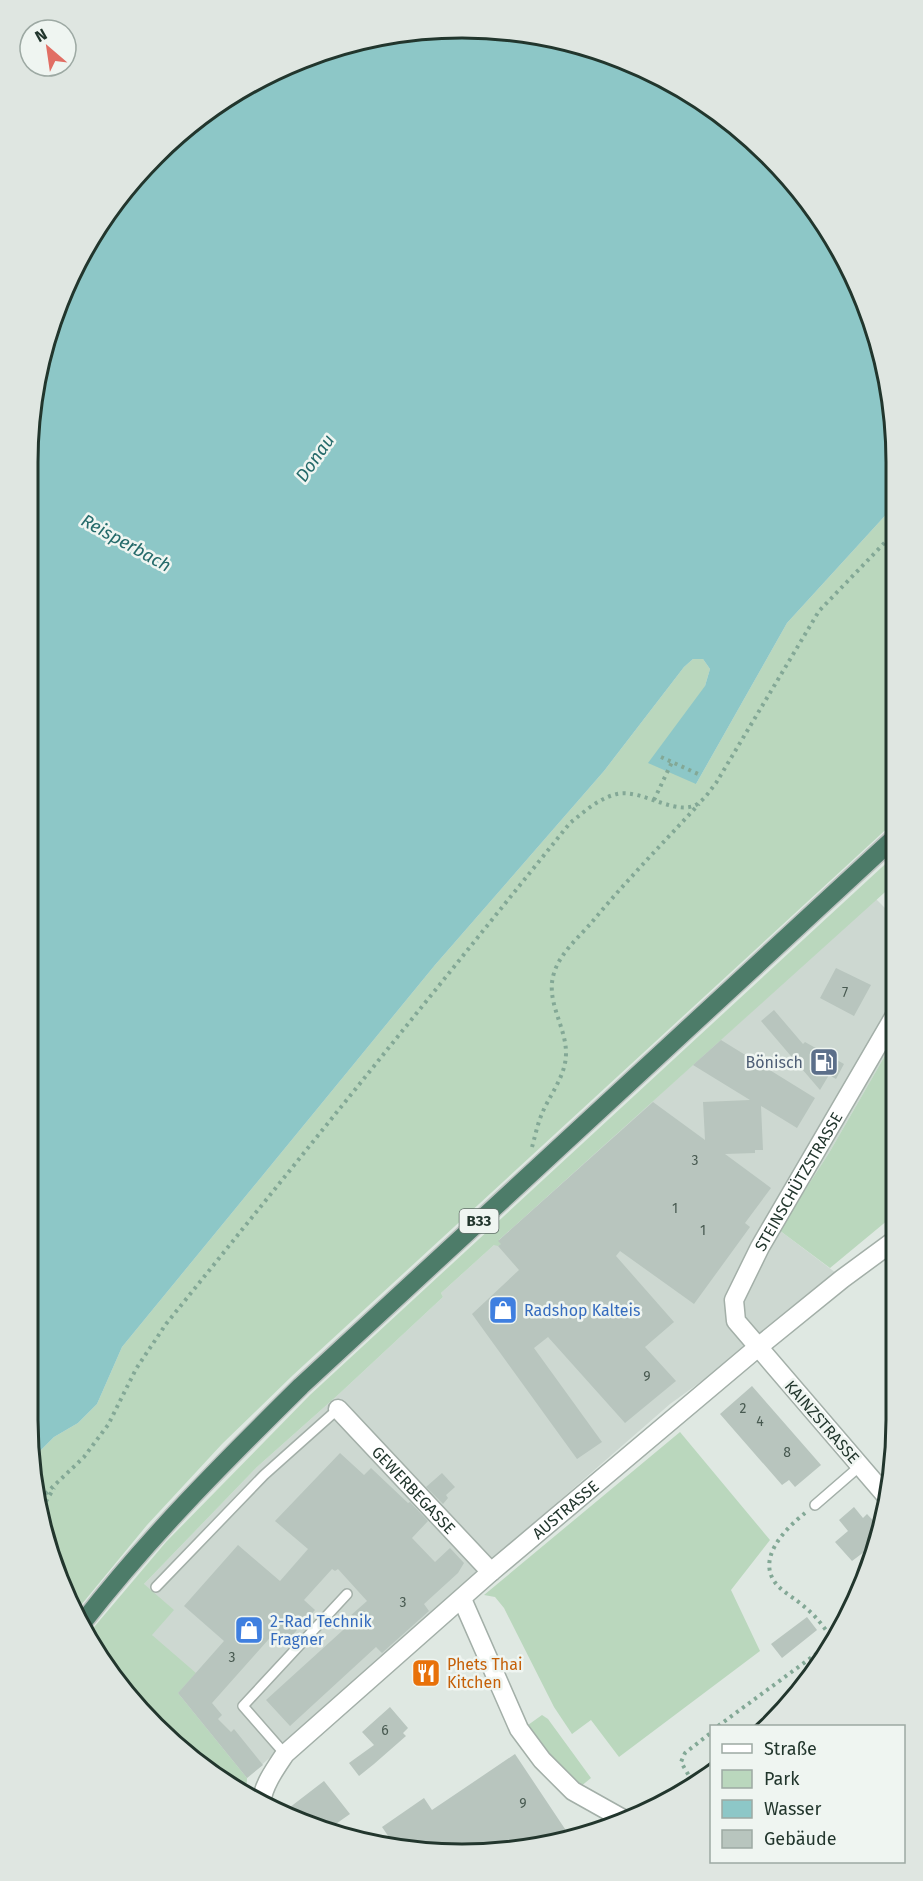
<svg xmlns="http://www.w3.org/2000/svg" width="923" height="1881" font-family="'Fira Sans',sans-serif">
	<style>
		.built { fill: #cdd8d1 }
		.green { fill: #bad7bd }
		.water { fill: #8dc7c7 }
		.building { fill: #b8c5be }
		.lines { fill: none; stroke-linecap: round; stroke-linejoin: round }
		.service-casing { stroke: #a3afa8; stroke-width: 12 }
		.minor-casing { stroke: #a3afa8; stroke-width: 21 }
		.trunk-casing { stroke: #bdc3c0; stroke-width: 21 }
		.path { stroke: #83a896; stroke-width: 4; stroke-dasharray: 3 4.5; stroke-linecap: butt }
		.service { stroke: #fff; stroke-width: 9 }
		.minor { stroke: #fff; stroke-width: 18 }
		.trunk { stroke: #4d7c69; stroke-width: 18 }
		.labels { text-anchor: middle; dominant-baseline: central; stroke-width: 5; stroke-linejoin: round; paint-order: stroke }
		.number-label { font-size: 14px; fill: #485a51 }
		.shield { fill: #eff5f1; stroke: #606f68; stroke-width: 1.5 }
		.shield-label { font-size: 15px; font-weight: bold; fill: #22362d }
		.service-label { font-size: 16px; fill: #4e5e75; stroke: #eff5f1; text-anchor: end }
		.street-label { font-size: 16px; fill: #22362d; stroke: #eff5f1 }
		.shop-label { font-size: 16px; fill: #366cbe; stroke: #eff5f1; text-anchor: start }
		.food-label { font-size: 16px; fill: #c56008; stroke: #eff5f1; text-anchor: start }
		.water-label { font-size: 18px; font-style: italic; fill: #246a6a; stroke: #eff5f1 }
		.rim { fill: none; stroke: #22362d; stroke-width: 3 }
	</style>
	<rect width="100%" height="100%" fill="#dfe8e2"/>
	<path class="built" d="M876,899L894,917V1040L829,1153L779,1230L836,1273L717,1370L670,1404L465,1583L247,1778L178,1693L152,1635L144,1584L257,1467L339,1394L443,1297L441,1293Z"/>
	<path class="green" d="M893,507V823L292,1376L222,1444L147,1525L77,1610L50,1559L33,1458L54,1437L78,1423L97,1404L122,1347L435,965L604,771L684,667L693,659H703L710,669L705,686L696,784L787,623Z
		M894,856V884L499,1240L501,1244L498,1246L494,1245L441,1293L443,1297L339,1394L257,1467L144,1584L174,1610L152,1635L196,1673L178,1693L247,1778L246,1796L230,1785L223,1771L202,1755L184,1753L175,1746L117,1684L89,1633L166,1542L310,1395Z
		M894,1040V1215L830,1268L779,1230L829,1153Z
		M680,1432L770,1540L731,1590L760,1651L619,1757L591,1720L572,1734L554,1707L504,1608L495,1597L484,1595Z
		M542,1715L548,1719L591,1778L580,1787L553,1760L528,1725Z"/>
	<path class="water" d="M490,28L574,42L653,72L748,135L806,197L863,296L892,405L893,507L787,623L696,784L648,763L705,686L710,669L703,659H693L684,667L604,771L435,965L122,1347L97,1404L78,1423L54,1437L33,1458L27,1419L28,433L42,349L72,270L117,197L175,135L244,85L322,50L404,31Z"/>
	<path class="building" d="M836,968L871,985L854,1016L820,998Z
		M774,1010L803,1044L805,1042L844,1064L836,1079L829,1075L820,1090L761,1021Z
		M721,1040L815,1098L797,1128L761,1106L763,1150H755V1153L725,1154L771,1188L745,1223L750,1227L694,1304L620,1251L616,1256L674,1322L645,1347L676,1381L625,1423L548,1337L534,1348L602,1442L577,1459L472,1314L519,1270L498,1246L501,1244L498,1241L653,1102L705,1140L703,1102L750,1100L693,1065Z
		M752,1386L821,1465L795,1487L789,1480L782,1485L720,1414Z
		M340,1453L364,1475L371,1468L408,1503L410,1502L428,1521L412,1538L435,1562L450,1548L464,1563L458,1573L424,1604L429,1611L382,1653L376,1647L290,1726L266,1700L353,1621L349,1617L367,1601L338,1569L335,1571L332,1569L304,1600L315,1610L287,1641L276,1631L212,1703L222,1715L218,1719L231,1732L234,1729L263,1765L247,1778L178,1693L224,1641L184,1606L238,1545L280,1581L308,1549L275,1521Z
		M442,1473L455,1487L446,1495L448,1498L443,1504L426,1487Z
		M854,1507L863,1518L867,1514L882,1530L871,1560L864,1552L852,1561L835,1542L848,1531L839,1520Z
		M807,1617L817,1630L782,1658L771,1644Z
		M390,1707L408,1728L403,1733L406,1736L374,1764L359,1776L349,1763L374,1745L362,1732Z
		M515,1754L569,1835L518,1850L395,1846L382,1827L424,1798L432,1810Z
		M324,1781L350,1814L330,1828L285,1811Z"/>
	<g class="lines">
		<g class="service-casing">
			<path id="service" d="M815,1505L860,1466
				M156,1587L264,1475L338,1409
				M285,1754L243,1706L347,1594"/>
		</g>
		<g class="minor-casing">
			<g id="minor">
				<path id="s1" d="M338,1409L491,1572"/>
				<path id="s2" d="M887,1497L736,1321L734,1300L760,1247L894,1017"/>
				<path d="M462,1599L519,1729L542,1760L573,1791L623,1819"/>
				<path id="s3" d="M261,1802C264,1784 275,1769 285,1754L491,1572L757,1348L842,1279L895,1240"/>
			</g>
		</g>
		<g class="trunk-casing">
			<path id="trunk" d="M83,1622C149,1537 225,1461 301,1386L893,839"/>
		</g>
		<path class="path" d="M661,757L698,774
			M654,800L672,762
			M532,1147C535,1137 537,1126 541,1116C549,1095 566,1077 566,1053C566,1026 545,1001 554,973C560,953 579,937 592,922C626,881 663,843 699,804
			M40,1499L84,1457L108,1425L136,1369L166,1324L570,823C584,812 599,798 617,794C643,788 681,821 701,801C707,796 711,789 716,783L819,611L893,534
			M42,1508L54,1488
			M805,1513C785,1529 753,1561 779,1587C785,1593 794,1598 801,1604C814,1614 823,1625 832,1639
			M718,1726L827,1646
			M692,1781L681,1762L685,1753L712,1732"/>
		<use href="#service" class="service"/>
		<use href="#minor" class="minor"/>
		<use href="#trunk" class="trunk"/>
	</g>
	<defs>
		<g id="fuel-square" transform="scale(1.5)"><rect x="-9" y="-9" width="18" height="18" rx="4" fill="#5c6f8a" stroke="#eff5f1"/><path d="M-5.5-6h7V0h2V4h1.3V-2.5L3-4.5l.8-.8L6-3V5H2.5V1h-1V6h-7ZM-4.2-4.7v3.2H.2V-4.7Z" fill="#fff"/></g>
		<g id="shop-square" transform="scale(1.5)"><rect x="-9" y="-9" width="18" height="18" rx="4" fill="#3f7fe0" stroke="#eff5f1"/><path d="M-5-2.5h2.3a2.7 3.5 0 0 1 5.4 0H5L5.5 6h-11ZM-1.5-2.5h3a1.5 2.3 0 0 0-3 0Z" fill="#fff"/></g>
		<g id="restaurant-square" transform="scale(1.5)"><rect x="-9" y="-9" width="18" height="18" rx="4" fill="#e8710a" stroke="#eff5f1"/><path d="M-5-6h1v4h1v-4h1v4h1v-4h1v5L-1.5 .5V6h-2V.5L-5-1ZM5-6V6H3V1.5H1.5Q1.5-4 5-6Z" fill="#fff"/></g>
	</defs>
	<g fill-rule="evenodd">
		<use href="#fuel-square" x="824" y="1062"/>
		<use href="#shop-square" x="503" y="1310"/>
		<use href="#shop-square" x="249" y="1630"/>
		<use href="#restaurant-square" x="426" y="1673"/>
	</g>
	<g class="labels">
		<g class="number-label">
			<text x="845" y="992">7</text>
			<text x="695" y="1160">3</text>
			<text x="675" y="1208">1</text>
			<text x="703" y="1230">1</text>
			<text x="647" y="1376">9</text>
			<text x="743" y="1408">2</text>
			<text x="760" y="1421">4</text>
			<text x="787" y="1452">8</text>
			<text x="403" y="1602">3</text>
			<text x="232" y="1657">3</text>
			<text x="385" y="1730">6</text>
			<text x="523" y="1803">9</text>
		</g>
		<rect class="shield" x="459.5" y="1209" width="39" height="24" rx="4.5"/>
		<g class="shield-label">
			<text x="479" y="1221">B33</text>
		</g>
		<g class="service-label">
			<text x="803" y="1062">Bönisch</text>
		</g>
		<g class="street-label">
			<text stroke="none"><textPath href="#s2" startOffset="388">STEINSCHÜTZSTRASSE</textPath></text>
			<text transform="translate(822 1422) rotate(49)">KAINZSTRASSE</text>
			<text stroke="none"><textPath href="#s1" startOffset="111">GEWERBEGASSE</textPath></text>
			<text stroke="none"><textPath href="#s3" startOffset="426">AUSTRASSE</textPath></text>
		</g>
		<g class="shop-label">
			<text x="524" y="1310">Radshop Kalteis</text>
			<text x="270" y="1621">2-Rad Technik<tspan x="270" dy="18">Fragner</tspan></text>
		</g>
		<g class="food-label">
			<text x="447" y="1664">Phets Thai<tspan x="447" dy="18">Kitchen</tspan></text>
		</g>
		<g class="water-label">
			<text transform="translate(315 458) rotate(-55)">Donau</text>
			<text transform="translate(126 543) rotate(29)">Reisperbach</text>
		</g>
	</g>
	<path d="M0 0H923V1881H0ZM462 38H462A424 424 0 0 1 886 462V1420A424 424 0 0 1 462 1844H462A424 424 0 0 1 38 1420V462A424 424 0 0 1 462 38Z" fill="#dfe6e1" fill-rule="evenodd"/>
	<path class="rim" d="M462 38H462A424 424 0 0 1 886 462V1420A424 424 0 0 1 462 1844H462A424 424 0 0 1 38 1420V462A424 424 0 0 1 462 38Z"/>
	<rect x="710" y="1725" width="195" height="138" fill="#eff5f1" stroke="#9da9a3" stroke-width="1.5"/>
	<rect x="722" y="1744" width="30" height="9" fill="#ffffff" stroke="#9da9a3" stroke-width="1.5"/>
	<text x="764" y="1755" font-size="18" fill="#22362d">Straße</text>
	<rect x="722" y="1770" width="30" height="18" fill="#bad7bd" stroke="#9da9a3" stroke-width="1.5"/>
	<text x="764" y="1785" font-size="18" fill="#22362d">Park</text>
	<rect x="722" y="1800" width="30" height="18" fill="#8dc7c7" stroke="#9da9a3" stroke-width="1.5"/>
	<text x="764" y="1815" font-size="18" fill="#22362d">Wasser</text>
	<rect x="722" y="1830" width="30" height="18" fill="#b8c5be" stroke="#9da9a3" stroke-width="1.5"/>
	<text x="764" y="1845" font-size="18" fill="#22362d">Gebäude</text>
	<g transform="translate(48 48) rotate(331)"><circle r="28" fill="#eff5f1" stroke="#9da9a3" stroke-width="1.5"/>
	<path d="M0-4.5L10 22L0 15L-10 22Z" fill="#e16e64"/>
	<text y="-9" font-size="16" font-weight="bold" text-anchor="middle" fill="#22362d">N</text>
	</g>
</svg>
